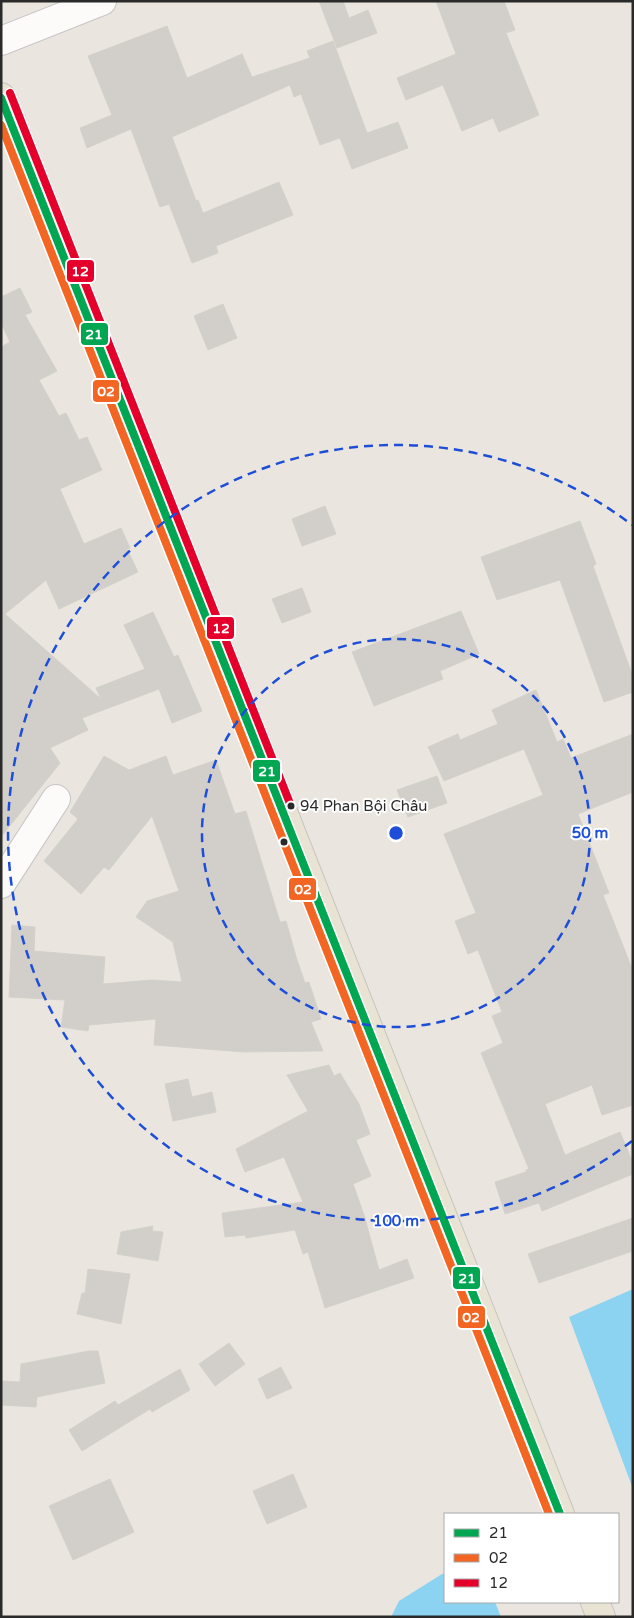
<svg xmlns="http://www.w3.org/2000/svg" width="634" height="1618" font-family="'Varela Round',sans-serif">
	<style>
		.water { fill: #8cd3f2 }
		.building { fill: #d2cfcb; stroke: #d4d1cb }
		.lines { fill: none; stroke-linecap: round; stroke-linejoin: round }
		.minor-casing { stroke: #c7c5c5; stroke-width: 30 }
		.major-casing { stroke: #c5c4c1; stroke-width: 30 }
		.minor { stroke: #fcfbfa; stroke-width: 28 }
		.major { stroke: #e8e3d2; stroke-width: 28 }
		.bus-1-casing { stroke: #fff; stroke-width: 11 }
		.bus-2-casing { stroke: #fff; stroke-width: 11 }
		.bus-3-casing { stroke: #fff; stroke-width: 11 }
		.bus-1 { stroke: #00a651; stroke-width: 8 }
		.bus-2 { stroke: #f26522; stroke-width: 8 }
		.bus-3 { stroke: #e4002b; stroke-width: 8 }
		.ring { fill: none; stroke: #1d4ed8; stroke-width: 2.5; stroke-dasharray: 9 6 }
		.bus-dot { fill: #2a2a2a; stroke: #fff; stroke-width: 2 }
		.labels { text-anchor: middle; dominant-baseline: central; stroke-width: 4; stroke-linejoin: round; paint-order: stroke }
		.bus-label { font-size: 15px; fill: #2a2a2a; stroke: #fff; text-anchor: start }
		.centre { fill: #1d4ed8; stroke: #fff; stroke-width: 2.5 }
		.ring-label { font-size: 15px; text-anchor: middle; font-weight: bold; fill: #1d4ed8; stroke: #fff; stroke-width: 4; stroke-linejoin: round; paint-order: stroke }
		.line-badge { stroke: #fff; stroke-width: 2 }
		.badge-label { font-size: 14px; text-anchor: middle; font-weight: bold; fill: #fff }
	</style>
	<rect width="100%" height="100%" fill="#eae6df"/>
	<path class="water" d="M633,1289V1489L569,1317Z
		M442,1574H445V1602H495L501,1617H391L399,1601Z"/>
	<path class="building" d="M319,1H343L349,18L368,10L377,33L337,48Z
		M436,1H504L515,30L506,33L539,115L499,132L493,118L462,131L443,85L406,100L397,78L456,54Z
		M167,26L187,78L242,54L252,77L310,58L307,51L333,41L367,133L398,122L408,148L352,169L340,138L320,145L301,94L294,97L290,85L172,137L196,201L198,200L203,213L279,182L293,215L216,246L218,253L192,263L169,204L160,207L131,129L87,148L80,128L112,115L88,56Z
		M20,288L32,312L25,315L57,371L39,380L59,416L66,413L79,440L87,437L102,470L60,489L84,544L121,528L130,548L127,549L138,572L59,609L46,580L5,614L101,699L96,688L145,669L124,625L153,612L174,657L178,655L202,711L172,723L159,689L82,718L88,730L50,748L60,763L1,837V347L10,342L1,323V297Z
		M223,304L237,338L208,350L194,316Z
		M325,506L336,534L302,546L292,519Z
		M580,521L596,564L593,566L633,677V692L604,702L560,580L497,600L481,557Z
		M302,588L311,612L282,623L272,599Z
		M461,611L479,654L440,671L443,679L374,706L352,652Z
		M536,690L557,742L563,739L571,758L633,734V792L578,814L609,893L603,895L633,971V1105L602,1115L592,1085L545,1104L565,1155L620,1132L633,1163V1174L542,1211L539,1203L505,1214L495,1182L526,1172V1170L529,1169L481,1053L503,1043L492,1016L502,1012L478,950L468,954L455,921L476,913L444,834L543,795L524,749L444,781L428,747L458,734L460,740L498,724L492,710Z
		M104,756L129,770L166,756L173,775L216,760L235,814L246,811L280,922L286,921L297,960L305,983L309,982L321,1019L311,1022L323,1051L244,1052L154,1045L156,1019L89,1025L88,1031L61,1027L65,1000L9,997L12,925L35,927L34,951L105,957L103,984L152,980L182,982L173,942L136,917L147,901L179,891L152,816L109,870L104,867L81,894L44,861L78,819L70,812Z
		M437,776L447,803L408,817L397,790Z
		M329,1065L334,1076L340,1073L359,1104L370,1134L356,1140L371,1176L353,1184L364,1215L379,1270L407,1259L414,1278L325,1308L308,1252L303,1254L295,1230L246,1238L245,1235L225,1237L222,1213L303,1202L284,1157L245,1172L236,1149L308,1111L287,1075Z
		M188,1079L192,1097L212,1092L216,1112L173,1121L165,1084Z
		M633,1218V1251L539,1283L528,1254Z
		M153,1226L152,1231L163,1232L158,1261L117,1254L121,1232Z
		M88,1269L130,1274L121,1324L77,1314L82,1293H85Z
		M229,1343L245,1364L215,1386L199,1364Z
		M89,1351H98L105,1383L37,1397L36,1407L1,1405V1381L20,1382L21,1364Z
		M281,1367L292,1388L267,1399L258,1379Z
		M180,1369L190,1390L152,1412L150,1409L82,1451L69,1430L115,1401L118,1405Z
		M293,1474L307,1507L267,1524L253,1491Z
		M110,1479L134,1532L73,1560L49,1506Z"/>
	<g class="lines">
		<g class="minor-casing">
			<path id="minor" d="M1,41L102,1
				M1,884L56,799"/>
		</g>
		<g class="major-casing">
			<path id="major" d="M1,97L560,1514
				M595,1602L601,1617"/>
		</g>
		<use href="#minor" class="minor"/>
		<use href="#major" class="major"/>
		<g class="bus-1-casing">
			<path id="bus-1" d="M1,98L560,1514"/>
		</g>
		<g class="bus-2-casing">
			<path id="bus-2" d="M1,125L549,1514"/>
		</g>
		<g class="bus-3-casing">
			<path id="bus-3" d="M10,93L291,806"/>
		</g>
		<use href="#bus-1" class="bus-1"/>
		<use href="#bus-2" class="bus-2"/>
		<use href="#bus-3" class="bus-3"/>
	</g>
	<g class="ring">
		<circle cx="396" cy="833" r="194"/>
		<path d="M632 1141A388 388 0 1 1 632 525"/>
	</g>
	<g class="bus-dot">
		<circle cx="291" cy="806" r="4.5"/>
		<circle cx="284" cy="842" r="4.5"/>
	</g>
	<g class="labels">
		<g class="bus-label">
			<text x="300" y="806">94 Phan Bội Châu</text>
		</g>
	</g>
	<circle cx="396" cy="833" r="8" class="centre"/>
	<g class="ring-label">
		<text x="590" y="838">50 m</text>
		<text x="396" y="1226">100 m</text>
	</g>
	<g class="line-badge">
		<rect x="66" y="259" width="29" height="24" rx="5" fill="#e4002b"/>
		<rect x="80" y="322" width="29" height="24" rx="5" fill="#00a651"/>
		<rect x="92" y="379" width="28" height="24" rx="5" fill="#f26522"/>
		<rect x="206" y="616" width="29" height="24" rx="5" fill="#e4002b"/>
		<rect x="252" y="759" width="29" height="24" rx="5" fill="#00a651"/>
		<rect x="288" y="877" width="29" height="24" rx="5" fill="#f26522"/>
		<rect x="452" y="1266" width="29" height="24" rx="5" fill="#00a651"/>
		<rect x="457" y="1305" width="29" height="24" rx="5" fill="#f26522"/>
	</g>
	<g class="badge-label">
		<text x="80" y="276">12</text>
		<text x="94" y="339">21</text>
		<text x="106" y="396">02</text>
		<text x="221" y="633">12</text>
		<text x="267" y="776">21</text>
		<text x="303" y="894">02</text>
		<text x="467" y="1283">21</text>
		<text x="471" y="1322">02</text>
	</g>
	<rect width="634" height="1618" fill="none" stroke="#2a2a2a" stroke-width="5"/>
	<rect x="444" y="1513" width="175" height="90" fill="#ffffff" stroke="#aaaaaa"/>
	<rect x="454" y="1529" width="25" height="8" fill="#00a651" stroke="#aaaaaa"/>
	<text x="489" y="1538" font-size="15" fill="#2a2a2a">21</text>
	<rect x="454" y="1554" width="25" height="8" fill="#f26522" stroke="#aaaaaa"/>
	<text x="489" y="1563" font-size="15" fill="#2a2a2a">02</text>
	<rect x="454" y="1579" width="25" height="8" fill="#e4002b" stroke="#aaaaaa"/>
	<text x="489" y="1588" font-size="15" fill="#2a2a2a">12</text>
</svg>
